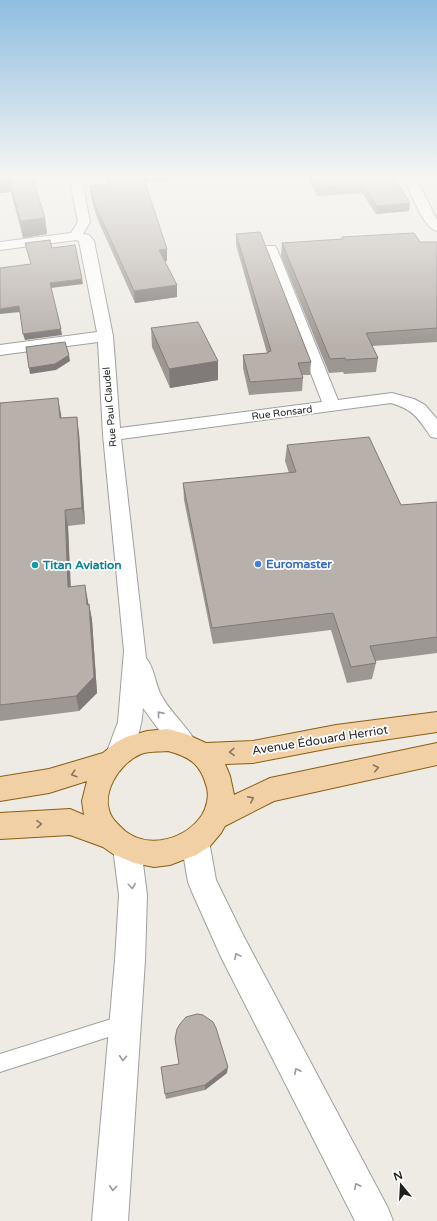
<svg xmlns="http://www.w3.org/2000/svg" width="437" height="1221" font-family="'Varela Round',sans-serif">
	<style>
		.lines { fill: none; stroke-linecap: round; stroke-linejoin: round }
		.service-casing { stroke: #9f9f9f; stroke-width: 2 }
		.minor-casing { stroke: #9f9f9f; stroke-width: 2 }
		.primary-casing { stroke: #895e10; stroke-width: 2 }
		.service { fill: #fff; fill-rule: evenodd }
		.minor { fill: #fff; fill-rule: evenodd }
		.primary { fill: #f2d0a6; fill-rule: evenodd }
		.wall { fill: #9d9793 }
		.shaded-wall { fill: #807b78 }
		.building { fill: #b7b0ab; stroke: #807b78 }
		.oneway { stroke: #9a9a9a }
		.oneway2 { stroke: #887762 }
		.shop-dot { fill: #3f7fe0; stroke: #fff; stroke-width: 1.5 }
		.culture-dot { fill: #0f9aa8; stroke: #fff; stroke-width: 1.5 }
		.labels { text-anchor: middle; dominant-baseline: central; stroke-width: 3.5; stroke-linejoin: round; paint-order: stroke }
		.far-street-label { font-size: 10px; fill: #1e1e1e; stroke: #fff }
		.shop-label { font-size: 12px; font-weight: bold; fill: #366cbe; stroke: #fff; text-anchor: start }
		.culture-label { font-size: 12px; font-weight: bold; fill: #0d838f; stroke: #fff; text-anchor: start }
		.street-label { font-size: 12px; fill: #1e1e1e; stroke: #fff }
	</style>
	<rect width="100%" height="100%" fill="#eeebe5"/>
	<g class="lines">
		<g class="service-casing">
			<path id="service" d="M124,1015L130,1018L133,1024L130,1030L0,1072V1054Z"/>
		</g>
		<g class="minor-casing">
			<path id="minor" d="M69,176H81L90,222L83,234L89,235L94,241L113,336L120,428L322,402L263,249L265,246H275L277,249L338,400L392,393L414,399L425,405L437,419V438L431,437C418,418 414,410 391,403L121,439L146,658C154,667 155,682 160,693C169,712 187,725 197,744L193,752L184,755L175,752L143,708C142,726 136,745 128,762L119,765L110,762L106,754L118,722L124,651L103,435L98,342L0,355V345L97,332L79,241L76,240L0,250V242L71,233L78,222Z
				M403,176H415L437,220V231C422,227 410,190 403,176Z
				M195,828L205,832L209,841L216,880L243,935L388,1208L393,1221H355L221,957L192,892L188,882L181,841L185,832Z
				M127,835L137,839L141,848L147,895L145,960L128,1221H92L115,960L119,895L113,848L117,839Z"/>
		</g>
		<g class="primary-casing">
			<path id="primary" d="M437,712V732L336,747L253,763L225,764L230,776L234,795L270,778L437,743V765L274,801L225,826L221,833L210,846L196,855L170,865L154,867L134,863L113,854L103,847L70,835L0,839V813L70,809L84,815L82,801L87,781L49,793L0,801V777L49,769L103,753L115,743L126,737L147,731L168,729L186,734L206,743L253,741L336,725ZM168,751C191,757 201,765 207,788C209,796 207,807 202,815C186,839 149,850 125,831C121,827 115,822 112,817C99,795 119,763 141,754C149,751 159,752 168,751Z"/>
		</g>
		<use href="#service" class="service"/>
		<use href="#minor" class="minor"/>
		<use href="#primary" class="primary"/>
	</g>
	<path class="wall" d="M0,176H23L45,218L47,234L23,238L11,192L0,193Z
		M105,176H169L170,180L145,182L167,261H164L177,297L135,303L97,218L91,197L90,186L108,184Z
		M307,176H392L409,211L376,214L362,193L317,196Z
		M236,234L311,362L310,375H302L303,378L302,391L249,395L243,368V355L267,353L236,245Z
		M342,237L420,242H437V342L372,346L378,358L376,372L344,374L343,372L329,373L281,256L282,243L342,239Z
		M151,328L218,380L170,388L152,347Z
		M0,403L61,414V418L79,433L85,524L68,526L71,587L88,604H89L92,620L97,693L79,711L0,721Z
		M287,445L401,505L437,502V653L375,661L376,663L372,679L347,683L331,630L213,644L184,500L183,483L289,473L285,461Z
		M227,1073L205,1090L166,1099L165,1094Z"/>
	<path class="shaded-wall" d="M142,176H169L170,180L142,182Z
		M9,178L11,192L0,193V179Z
		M410,203L409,211L376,214L377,206Z
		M45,218L47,234L23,238L20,221Z
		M167,249V261L159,262V250Z
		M82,279L83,284L51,288L50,283Z
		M177,285V297L135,303L134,291Z
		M19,306L20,312L0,314V309Z
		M61,329L62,335L25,340L23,334Z
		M69,355L70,361L56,370L30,374L29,368Z
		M218,361V380L170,388L169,369Z
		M58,398L61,414L63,434L60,418Z
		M77,417L79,433L85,524L82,508Z
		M65,510L68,526L71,603L68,587Z
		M85,585L88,601L90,621L87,605Z
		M89,604L92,620L97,693L79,711L76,696Z
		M228,1067L227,1073L205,1090V1085Z"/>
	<path class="building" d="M0,176H23L0,179Z
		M25,176H32L45,218L20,221L9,178Z
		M108,176H143L167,249L159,250L177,285L134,291L96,207L90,186L110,184Z
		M311,176H393L410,203L377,206L363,185L317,188Z
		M260,232L311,362L298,363L303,378L250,382L243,355L268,353V352L271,351L236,234Z
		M414,233L420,242H437V328L366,333L378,358L346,360L345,358L330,359L282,243L343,239L342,237Z
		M50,240L52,248L75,245L82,279L50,283L61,329L23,334L19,306L0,309V268L31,264L25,243Z
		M198,322L218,361L169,369L151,328Z
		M65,342L69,355L55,364L29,368L26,347Z
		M58,398L60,418L77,417L82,508L65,510L68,587L85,585L87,605L89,604L94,677L76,696L0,705V403Z
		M369,437L401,505L437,502V637L370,646L376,663L351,667L333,613L212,628L183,483L296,472L287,445Z
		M197,1014L203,1015L213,1022L216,1028L228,1067L205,1085L165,1094L161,1067L179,1064L175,1039L177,1029L180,1024L186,1017Z"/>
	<defs><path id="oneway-chevron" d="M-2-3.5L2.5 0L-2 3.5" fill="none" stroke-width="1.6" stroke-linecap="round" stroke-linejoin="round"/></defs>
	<g class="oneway">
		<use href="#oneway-chevron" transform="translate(160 714) rotate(-129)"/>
		<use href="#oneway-chevron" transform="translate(132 886) rotate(83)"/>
		<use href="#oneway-chevron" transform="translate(237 956) rotate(-118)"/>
		<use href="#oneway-chevron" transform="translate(123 1058) rotate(94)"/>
		<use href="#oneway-chevron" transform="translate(297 1071) rotate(-117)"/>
		<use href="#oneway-chevron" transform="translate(357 1186) rotate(-117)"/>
		<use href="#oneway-chevron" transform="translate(113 1188) rotate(94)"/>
	</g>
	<g class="oneway2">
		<use href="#oneway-chevron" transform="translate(232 752) rotate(178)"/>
		<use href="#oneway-chevron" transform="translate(376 768) rotate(-12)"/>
		<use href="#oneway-chevron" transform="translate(74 774) rotate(163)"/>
		<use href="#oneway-chevron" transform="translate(251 799) rotate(-27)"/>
		<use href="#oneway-chevron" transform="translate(39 824) rotate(-3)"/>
	</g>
	<linearGradient id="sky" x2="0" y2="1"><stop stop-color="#8fbee1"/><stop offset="0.51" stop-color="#f7f6f3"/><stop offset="1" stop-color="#f7f6f3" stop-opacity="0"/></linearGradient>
	<rect width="437" height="347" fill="url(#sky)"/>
	<circle class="shop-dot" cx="258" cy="564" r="4"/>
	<circle class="culture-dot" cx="35" cy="565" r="4"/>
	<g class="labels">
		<g class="far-street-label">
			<text transform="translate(110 407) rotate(-95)">Rue Paul Claudel</text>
			<text transform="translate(282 413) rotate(-7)">Rue Ronsard</text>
		</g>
		<g class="shop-label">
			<text x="266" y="564">Euromaster</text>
		</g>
		<g class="culture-label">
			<text x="43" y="565">Titan Aviation</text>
		</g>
		<g class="street-label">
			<text transform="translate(320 740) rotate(-9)">Avenue Édouard Herriot</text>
		</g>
	</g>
	<g transform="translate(401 1185) rotate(342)" stroke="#ffffff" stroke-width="3" paint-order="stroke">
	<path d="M0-3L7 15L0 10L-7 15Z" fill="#1e1e1e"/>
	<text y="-6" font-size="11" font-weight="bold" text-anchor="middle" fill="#1e1e1e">N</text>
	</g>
</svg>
